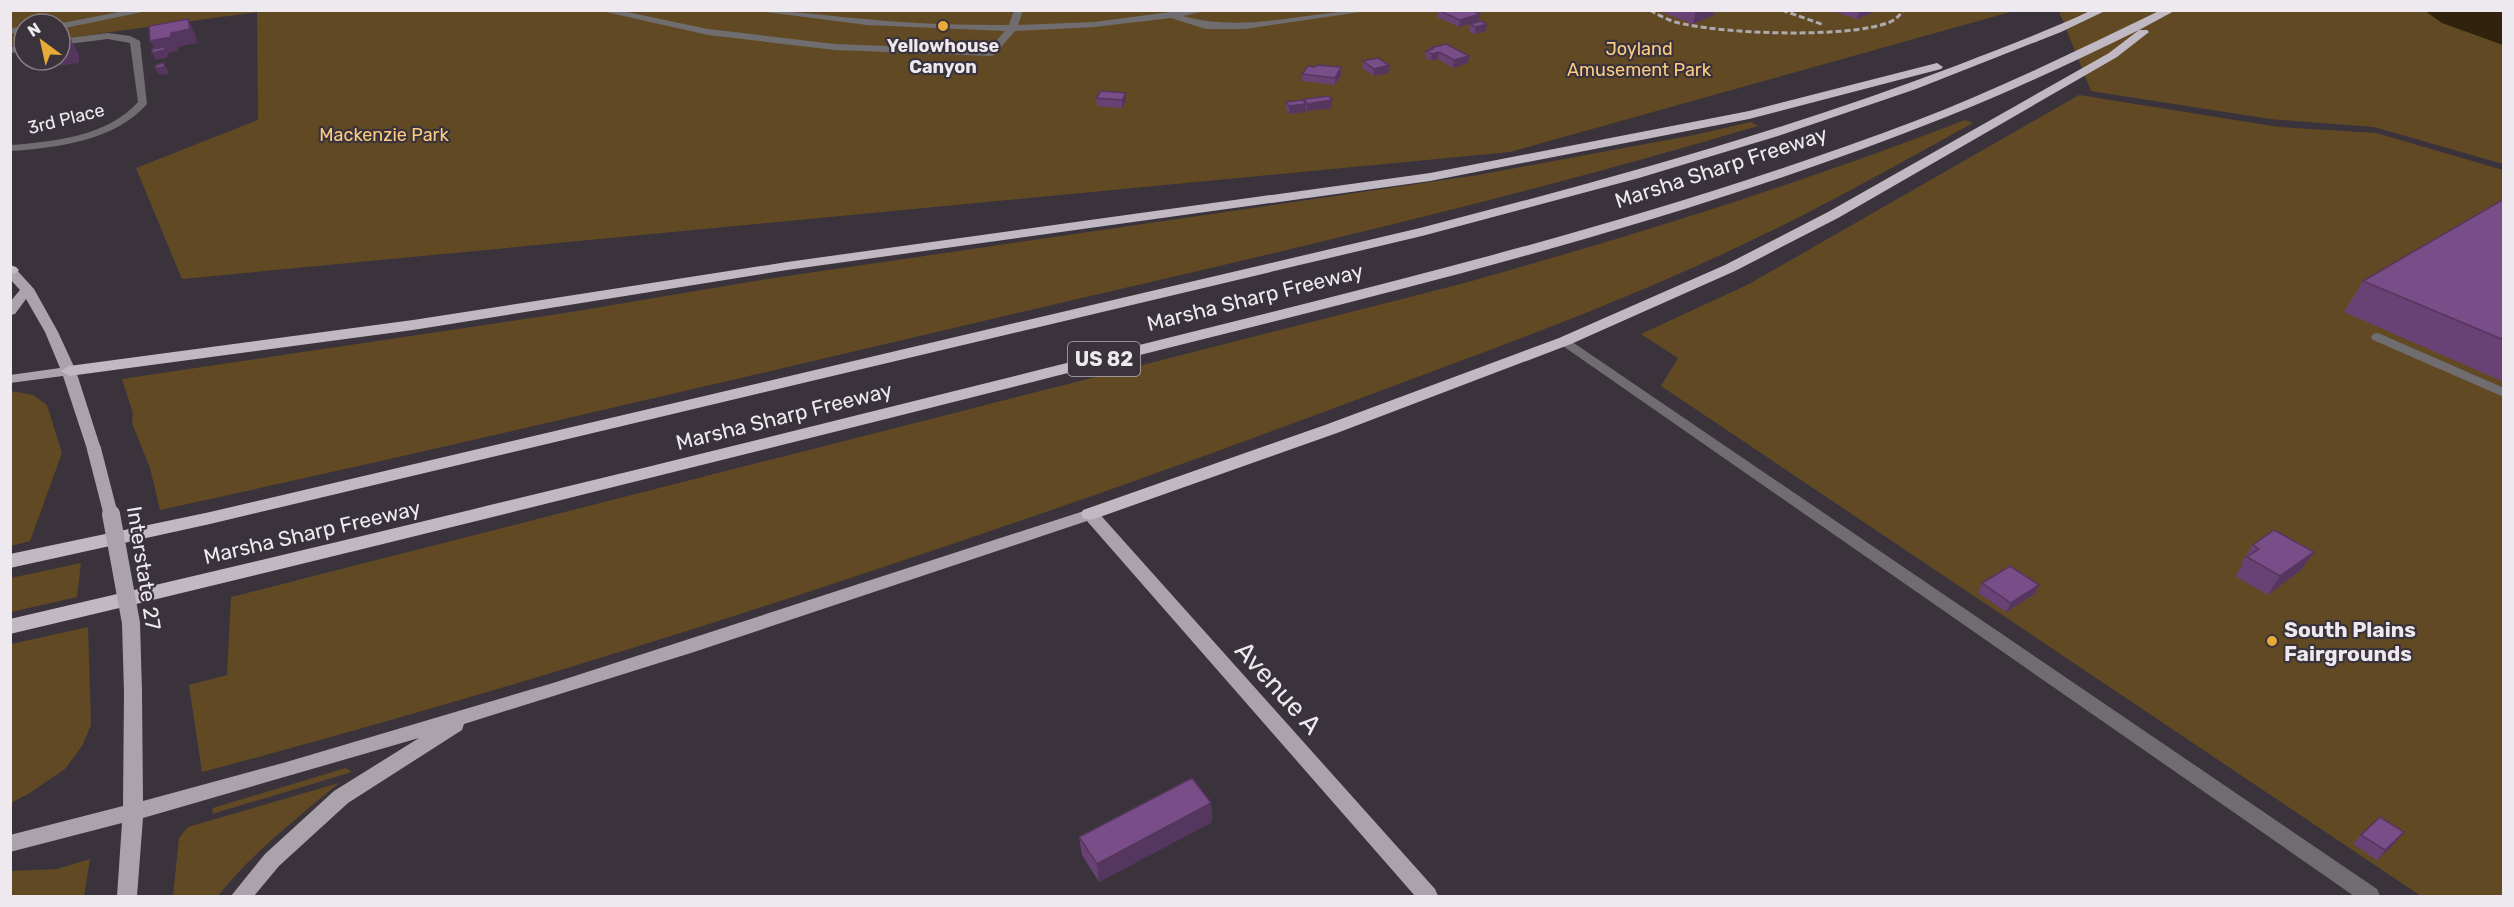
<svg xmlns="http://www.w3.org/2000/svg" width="2514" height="907" font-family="Rubik,sans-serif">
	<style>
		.green { fill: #614a23 }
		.water { fill: #30220c }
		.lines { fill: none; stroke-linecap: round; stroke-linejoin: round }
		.minor { fill: #706d71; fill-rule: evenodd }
		.major { fill: #aaa3ac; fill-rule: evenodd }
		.highway { fill: #c0b8c2; fill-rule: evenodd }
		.rail { stroke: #aea9b0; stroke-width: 3; stroke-dasharray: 6 3; stroke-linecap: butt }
		.major-bridge-far1 { stroke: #aaa3ac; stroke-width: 14 }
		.major-bridge { stroke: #aaa3ac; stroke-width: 18 }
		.wall { fill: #684274 }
		.shaded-wall { fill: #55365e }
		.building { fill: #794d87; stroke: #55365e; stroke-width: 1.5 }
		.poi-dot { fill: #e9ab38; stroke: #3a333c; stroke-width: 2 }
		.labels { text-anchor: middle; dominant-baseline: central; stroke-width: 4.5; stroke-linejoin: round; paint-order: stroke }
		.far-poi-label { font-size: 18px; font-weight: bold; fill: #ede9ef; stroke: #3a333c }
		.far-park-label { font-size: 18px; fill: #fbcc81; stroke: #3a333c }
		.far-street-label { font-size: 18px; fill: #ede9ef; stroke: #3a333c }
		.shield { fill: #3a333c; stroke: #b7b2b9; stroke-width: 1.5 }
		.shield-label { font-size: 20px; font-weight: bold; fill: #ede9ef }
		.street-label { font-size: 21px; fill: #ede9ef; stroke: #3a333c }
		.poi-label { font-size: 21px; font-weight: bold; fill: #ede9ef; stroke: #3a333c; text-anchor: start }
		.near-street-label { font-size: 26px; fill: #ede9ef; stroke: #3a333c }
	</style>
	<rect width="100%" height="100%" fill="#3a333c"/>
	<path class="green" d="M10,11H2014L1510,152L182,279L136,168L258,120L257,12L60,39V24H24V44L11,46Z
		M2059,11H2503V164L2374,127L2270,119L2091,91Z
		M2079,95L2279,127L2376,133L2503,170V896H2421L1661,386L1678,358L1641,334L1749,284Z
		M1965,120L1973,123C1898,164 1823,207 1746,243C1629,299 1507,344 1385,389C1270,432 1154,475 1037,515C762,610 483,698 202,772L189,685L227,675L231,597L1461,284C1632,236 1800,184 1965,120Z
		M1751,122L1758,126C1512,199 1263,256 1013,314C729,381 445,448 160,510L150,468L132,423L133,413L122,379L565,313L767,279L1478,175L1694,135Z
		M11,391L33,395L47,405L62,453L30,541L11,546Z
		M81,563L77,597L11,612V578Z
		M88,627L91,725L82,746L65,769L28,794L11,803V644Z
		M346,768L352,772L212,814L213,808Z
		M339,783C296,819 253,852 218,896H173L179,838L188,827Z
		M90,859L84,896H11V871L57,869Z"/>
	<path class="water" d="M2425,11H2503V45L2442,23Z"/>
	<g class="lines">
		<path class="minor" d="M130,10H152L60,29V24H57Z
			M597,10H617L708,29L835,44L988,50L1005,31L867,25L751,10C789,10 827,16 866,19C913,24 961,25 1009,25L1014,10H1023L1018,25L1094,22L1186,10H1210L1183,16C1245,34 1311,10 1374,10L1245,29H1206L1171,18L1094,27L1015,31L994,55L991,56L835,50L708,35Z
			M24,27V33L10,34V28Z
			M108,33L130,36L140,41L147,104C115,141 56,148 10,151V145C53,142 108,136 138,102L130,43L108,39L60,45V39Z
			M24,45V51L10,53V47Z
			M2378,333L2504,388V397L2373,340L2371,337L2373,334Z
			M1565,337L2377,889L2380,896H2354L1560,344L1558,341L1560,338Z"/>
		<path class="major" d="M10,266L14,267L34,289L58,332L76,371L101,449L99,452L94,454L87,449L63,376L10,383V375L60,368L45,332L26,299L15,314L10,315V302L20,290L10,279Z
			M1090,509L1096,510L1435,889L1438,896H1415L1087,521L694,652L464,724L462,730L348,803L279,866L254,896H231L265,854L334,791L419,738L143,818L137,896H117L122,823L10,852V835L123,806L124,692L127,687L133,685L139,687L142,692L143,801L283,763L553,683Z"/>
		<path class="highway" d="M2092,10H2107L2061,32L1916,89L1778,136L1639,178L1422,236L210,524L10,568V554L210,512L1420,228C1601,181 1782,132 1958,65C2003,47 2048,31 2092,10Z
			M2161,10H2176L2139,30H2147L2149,32L2117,57L1838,218L1735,271L1571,344L1337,433L1097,518L1090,520L1083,518L1081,514L1083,510L1325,425L1559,338L1725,265L1828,212L2109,53L2139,30C2075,61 2012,91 1946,117C1671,227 1379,295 1092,367C732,458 372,548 10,634V619C365,537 718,450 1071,362C1355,291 1641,225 1915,121C1999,89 2080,49 2161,10Z
			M1937,63L1943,67L1941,69L1749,119L1430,181L787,270L413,330L69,376L61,371L69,366L413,320L787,262L1430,173L1749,111Z
			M10,265L16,267L19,270L16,273L10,275Z"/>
		<path class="rail" d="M1650,10C1658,15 1666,19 1675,22C1719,34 1848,39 1890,22C1896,19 1900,15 1904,10
			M1782,10L1824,25"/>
		<path class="major-bridge-far1" d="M94,449L111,515"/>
		<path class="major-bridge" d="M111,514L131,623L133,692"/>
	</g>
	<path class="wall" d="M1437,10H1472L1480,14L1479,21L1486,31L1475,34L1469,31L1470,24L1459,27L1437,17Z
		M1666,10H1715L1714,15L1693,24L1666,14Z
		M1835,10H1871L1870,14L1857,19L1835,12Z
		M1431,48L1469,56L1468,63L1453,68L1438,59L1431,61L1426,58V51L1431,50Z
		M1363,61L1389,73L1374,76L1362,68Z
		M1315,67H1341V75L1335,85L1302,81V74Z
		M1126,93V101L1122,108L1097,106L1096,98Z
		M1304,99L1332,108L1307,111L1306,110V112L1289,114L1286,109V102L1304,101Z
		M2504,199V382L2344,312L2363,281Z
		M2253,545L2314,552L2301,570L2268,595L2235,576L2243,564L2241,563Z
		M1982,583L2039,585L2035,594L2006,612L1978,593Z
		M1211,803L1212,822L1099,882L1082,855L1079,837Z
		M2361,835L2396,842L2377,860L2353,844Z"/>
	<path class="shaded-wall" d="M1696,10H1715L1714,15L1693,24Z
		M1863,10H1871L1870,14L1857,19L1859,12Z
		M1480,14L1479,21L1459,27L1460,20Z
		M188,19L195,33L197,43L178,47V51L168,53L169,57L156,60L152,53L156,52L150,41L171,33Z
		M1487,24L1486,31L1475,34L1476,27Z
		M71,40L79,54V63L43,68L39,60H60V50Z
		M1439,52L1438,59L1431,61L1432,54Z
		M1469,56L1468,63L1453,68L1454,60Z
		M164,63L168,71V74L159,75L155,68Z
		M1389,65V73L1374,76V69Z
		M1341,67V75L1335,85V78Z
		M1126,93V101L1122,108V100Z
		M1332,100V108L1307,111V104Z
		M1306,104V112L1289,114V106Z
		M2314,552L2301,570L2268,595L2280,576Z
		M2039,585L2035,594L2006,612L2011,603Z
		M1211,803L1212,822L1099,882L1097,864Z
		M2404,832L2396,842L2377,860L2385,850Z"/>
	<path class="building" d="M1438,10H1472L1480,14L1460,20Z
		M188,19L190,29L171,33V37L150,41L149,26Z
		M1481,21L1487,24L1476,27L1470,24Z
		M71,40V49L60,50V42Z
		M1446,44L1469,56L1454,60L1439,52L1432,54L1426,51L1433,49L1431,48Z
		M165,47V50L152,53V49Z
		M1378,58L1389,65L1374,69L1363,61Z
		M164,63V67L155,68L156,65Z
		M1317,65L1341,67L1335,78L1302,74L1308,66L1315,67Z
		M1101,91L1126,93L1122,100L1096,98Z
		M1329,96L1332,100L1307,104L1304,99Z
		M1303,100L1306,104L1289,106L1286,102Z
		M2504,199V340L2363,281Z
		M2274,530L2314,552L2280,576L2247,557L2259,549L2253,545Z
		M2010,566L2039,585L2011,603L1982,583Z
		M1192,778L1211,803L1097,864L1079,837Z
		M2380,817L2404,832L2385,850L2361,835Z"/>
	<g class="poi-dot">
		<circle cx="943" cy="26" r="6"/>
		<circle cx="2272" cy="641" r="6"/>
	</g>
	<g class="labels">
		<g class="far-poi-label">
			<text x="943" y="46">Yellowhouse<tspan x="943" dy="21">Canyon</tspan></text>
		</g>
		<g class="far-park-label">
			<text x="1639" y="49">Joyland<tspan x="1639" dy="21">Amusement Park</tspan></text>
			<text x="384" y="135">Mackenzie Park</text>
		</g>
		<g class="far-street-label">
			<text transform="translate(66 119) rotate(-14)">3rd Place</text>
		</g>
		<rect class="shield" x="1068" y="342" width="72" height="34" rx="4.5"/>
		<g class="shield-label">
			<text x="1104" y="359">US 82</text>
		</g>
		<g class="street-label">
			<text transform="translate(1721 167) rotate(-18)">Marsha Sharp Freeway</text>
			<text transform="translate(1255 297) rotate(-14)">Marsha Sharp Freeway</text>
			<text transform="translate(784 416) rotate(-14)">Marsha Sharp Freeway</text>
			<text transform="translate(312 532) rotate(-13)">Marsha Sharp Freeway</text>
			<text transform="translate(144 568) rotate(81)">Interstate 27</text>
		</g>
		<g class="poi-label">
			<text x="2284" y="629">South Plains<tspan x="2284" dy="24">Fairgrounds</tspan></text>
		</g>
		<g class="near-street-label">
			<text transform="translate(1278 688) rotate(48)">Avenue A</text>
		</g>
	</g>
	<rect width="2514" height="907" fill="none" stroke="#ede9ef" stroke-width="24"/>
	<g transform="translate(42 42) rotate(327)"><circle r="28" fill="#3a333c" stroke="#827c84" stroke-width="1.5"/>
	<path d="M0-4.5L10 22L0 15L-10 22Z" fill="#e9ab38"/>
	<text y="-9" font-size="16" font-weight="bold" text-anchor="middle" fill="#ede9ef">N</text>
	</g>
</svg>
